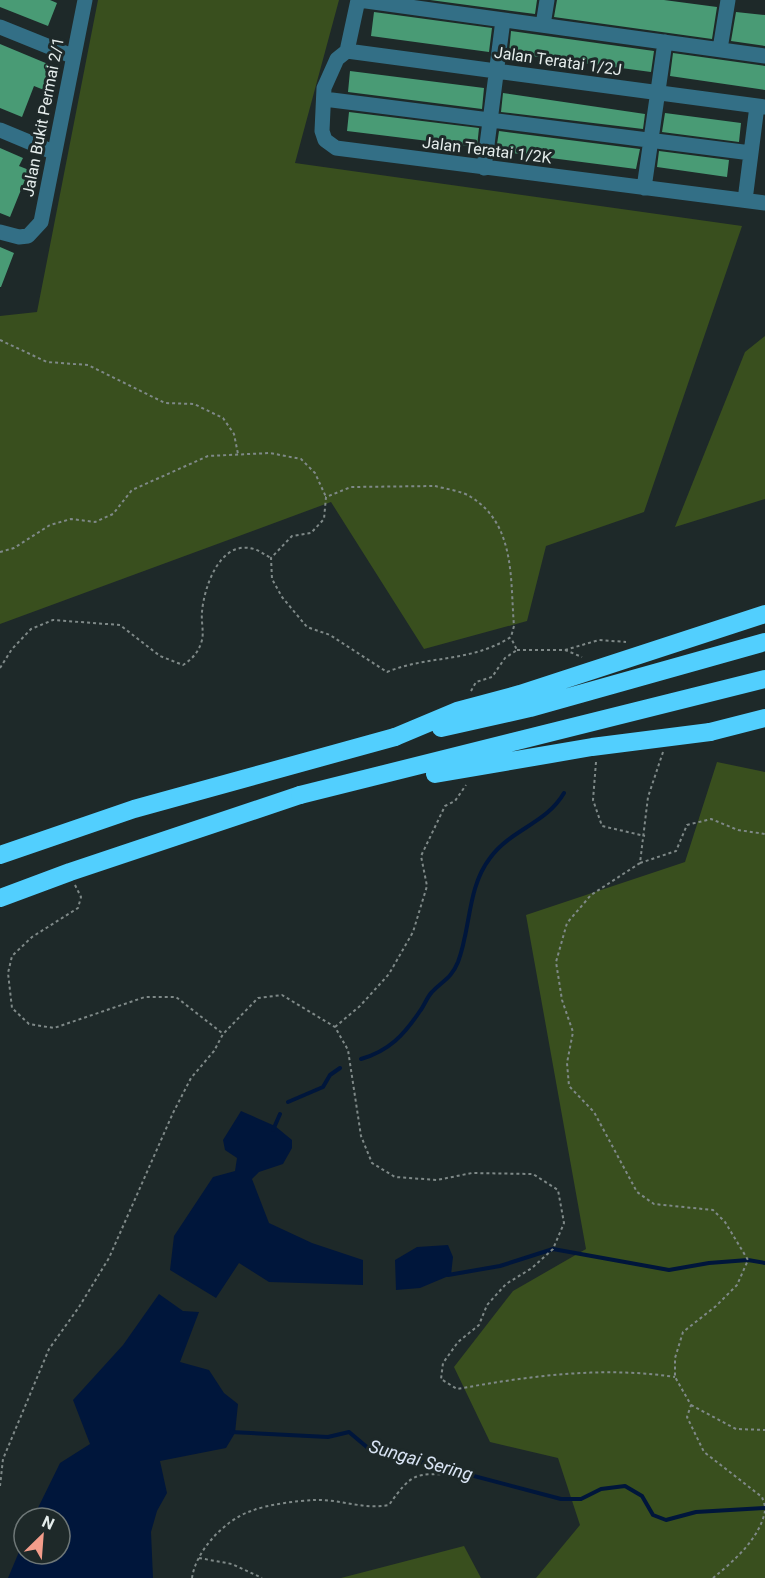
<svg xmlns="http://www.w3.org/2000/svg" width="765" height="1578" font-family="Roboto,sans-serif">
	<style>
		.green { fill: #394f1e }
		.water { fill: #00163b }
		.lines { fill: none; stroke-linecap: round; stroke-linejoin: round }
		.stream { stroke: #00163b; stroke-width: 4 }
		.building { fill: #499b75 }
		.path { stroke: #7f8988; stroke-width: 2; stroke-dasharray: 3 3; stroke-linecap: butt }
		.minor { stroke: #336f86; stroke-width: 15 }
		.highway { stroke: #52cffe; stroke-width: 18 }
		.highway-bridge { stroke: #52cffe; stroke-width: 18 }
		.labels { text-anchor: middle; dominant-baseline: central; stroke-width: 6; stroke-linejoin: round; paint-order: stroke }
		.street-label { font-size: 16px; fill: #e5edec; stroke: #1e2929 }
		.water-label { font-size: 18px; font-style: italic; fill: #d9e4f4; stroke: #1e2929 }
	</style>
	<rect width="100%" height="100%" fill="#1e2929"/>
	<path class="green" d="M98,0H339L295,163L742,226L644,512L546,546L527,621L424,649L331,502L0,624V316L37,312Z
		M765,336V499L675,527L745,352Z
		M717,762L765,772V1578H536L580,1525L558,1458L490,1442L454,1367L513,1291L586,1249L526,915L685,862Z
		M464,1546L481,1578H341Z"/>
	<path class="water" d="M241,1111L275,1126L292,1140V1148L283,1164L259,1172L252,1179L269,1223L312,1243L363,1260V1285L269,1282L239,1263L216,1298L170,1270L174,1236L213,1177L235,1171L237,1158L225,1150L223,1140Z
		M448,1245L453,1257L451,1275L420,1288L396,1290L395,1260L417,1247Z
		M159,1294L183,1311L199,1312L180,1362L209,1370L224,1393L238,1404L235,1433L226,1448L160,1461L167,1493L157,1511L151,1532L153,1578H8L24,1540V1554H60V1518H33L60,1463L90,1444L73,1400L123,1345Z"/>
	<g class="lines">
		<path class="stream" d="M361,1059C389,1051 404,1035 420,1011C424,1006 427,997 432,992C442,981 451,979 458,962C471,928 467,888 490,858C511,829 546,824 564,793
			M288,1102L323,1087L330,1075L340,1068
			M273,1130L280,1114
			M448,1275L500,1266L553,1249L669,1270L709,1263L748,1260L765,1263
			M231,1432L328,1437L349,1432L368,1448L561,1499H581L601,1489L625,1486L642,1496L653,1515L666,1520L696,1512L765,1508"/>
	</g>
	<path class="building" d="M0,0H50L57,3L48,26L0,7Z
		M430,0H537L535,14Z
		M557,0H664L717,7L712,39L554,17Z
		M374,12L492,28L489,52L371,36Z
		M736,12L765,15V46L731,41Z
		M511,31L654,51L651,72L509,53Z
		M0,44L48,64L45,71L56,76L49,92L34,86L22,117L0,108Z
		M673,53L765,66V90L670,76Z
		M350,71L484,88L482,109L348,92Z
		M503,93L645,114L643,129L501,112Z
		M349,112L479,128L477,147L347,131Z
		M665,113L741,123L739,142L662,132Z
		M499,131L640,149L636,169L496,151Z
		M0,148L23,158L19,166L29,170L10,217L0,213Z
		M659,151L729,160L727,177L657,167Z
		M0,247L14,253L1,287H0Z"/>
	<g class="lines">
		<path class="path" d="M0,340L47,362L88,365L165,403L194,404L223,418L234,434L238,454
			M435,486C446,489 462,491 471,497C516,525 510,580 514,626L511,637C470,663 428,655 387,672L330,635L307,627L282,597L272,579L271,558L292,536L311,533L324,519L326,497L351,487Z
			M0,552L14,548L50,525L71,519L95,522L113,514L132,490L208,456L270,453L301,459L315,473L326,497
			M517,650H565L582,657
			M565,650L599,640L626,642
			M0,668L12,649L31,629L53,620L120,625L160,656L183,665C192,659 199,652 202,640C204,632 201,621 202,612C204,587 220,539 254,549C260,551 265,555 271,558
			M471,691L476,682L492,677L505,658L517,650L511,638
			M663,752L648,797L640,863L591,895L567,923L556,962L562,1000L573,1032L567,1063L569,1086L594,1112L637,1192L654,1204L713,1210L725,1222L748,1260L737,1285L716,1306L683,1332L675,1358V1377L691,1405L687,1417L704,1452L762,1497L765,1506
			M596,762L593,800L602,826L645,836
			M640,863L676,851L687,825L711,819L738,830L765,834
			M75,885L81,897L78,908L32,937L12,956L8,973L12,1008L29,1024L54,1028L145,997H176L222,1033
			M335,1027L360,1006L389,974L413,932L427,886L421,856L445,806L455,801L466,785
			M691,1405L736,1429L765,1430
			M0,1486L3,1459L49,1349L79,1307L109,1258L173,1113L191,1078L214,1051L223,1034L258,998L282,995L335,1027L348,1050L361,1136L372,1163L395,1177L437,1180L472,1173L533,1174L558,1190L564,1223L553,1249L532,1268L506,1284L487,1305L479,1325L458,1342L443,1363L441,1379L457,1389C529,1376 602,1366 675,1377
			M199,1558L232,1564L262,1578
			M192,1578C196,1550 225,1520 251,1511C269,1504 296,1501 315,1500C340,1499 364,1510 389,1505C412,1472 416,1473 455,1475
			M713,1578C734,1561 760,1538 765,1511"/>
		<path class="minor" d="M359,0L765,56
			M543,25L547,0
			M0,27L72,56
			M720,49L728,0
			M347,51L337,59L324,88L322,131L325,140L336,148L765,203
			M347,51L765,107
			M347,51L358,0
			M324,99L751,153
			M0,130L53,152
			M484,168L503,20
			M644,188L665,42
			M745,200L757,106
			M0,232L19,237L28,236L41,222L85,0"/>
		<path class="highway" d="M710,732L765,718
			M0,855L134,809L395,737
			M0,898L70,872L300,795"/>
		<path class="highway-bridge" d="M441,728L530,708L765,642
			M395,737L457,711L520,694L765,614
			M435,774L592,747L710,732
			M300,795L765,679"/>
	</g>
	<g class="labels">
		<g class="street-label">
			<text transform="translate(558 61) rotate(8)">Jalan Teratai 1/2J</text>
			<text transform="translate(43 117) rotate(-79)">Jalan Bukit Permai 2/1</text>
			<text transform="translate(487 150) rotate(7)">Jalan Teratai 1/2K</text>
		</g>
		<g class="water-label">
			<text transform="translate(421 1460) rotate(16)">Sungai Sering</text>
		</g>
	</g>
	<g transform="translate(42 1536) rotate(25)"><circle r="28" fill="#1e2929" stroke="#6e7777" stroke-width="1.5"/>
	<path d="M0-4.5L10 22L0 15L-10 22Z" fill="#f49d8b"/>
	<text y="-9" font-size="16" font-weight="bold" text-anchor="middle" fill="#e5edec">N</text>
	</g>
</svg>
